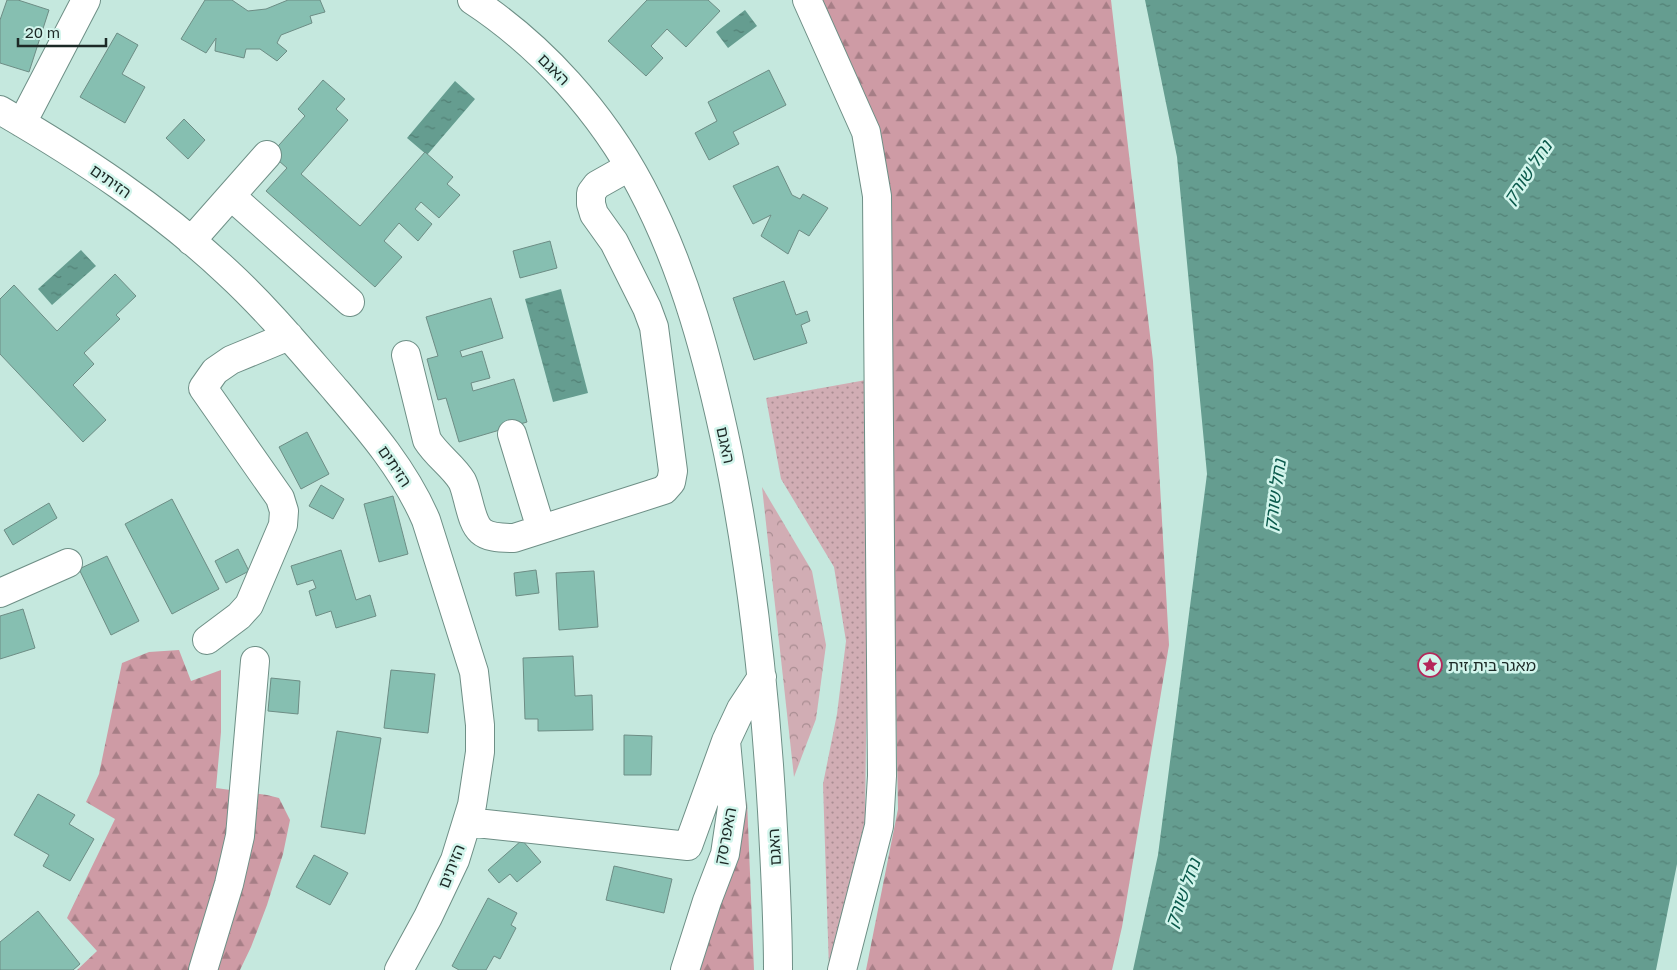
<svg xmlns="http://www.w3.org/2000/svg" width="1677" height="970" font-family="'Golos Text','Noto Sans Hebrew',sans-serif">
	<style>
		.grass { fill: url(#grass-dots) }
		.forest { fill: url(#forest-firs) }
		.park { fill: url(#park-crowns) }
		.water { fill: url(#water-ripples) }
		.building { fill: #86bfb1; stroke: #6d8d85 }
		.lines { fill: none; stroke-linecap: round; stroke-linejoin: round }
		.minor-casing { stroke: #6e8f86; stroke-width: 30 }
		.minor { stroke: #fff; stroke-width: 28 }
		.labels { text-anchor: middle; dominant-baseline: central; stroke-width: 5; stroke-linejoin: round; paint-order: stroke }
		.street-label { font-size: 16px; fill: #1c2926; stroke: #d2f5ec }
		.poi-label { font-size: 16px; fill: #1c2926; stroke: #d2f5ec; text-anchor: start }
		.water-label { font-size: 18px; font-style: italic; fill: #0b5a4c; stroke: #d2f5ec }
	</style>
	<defs>
		<pattern id="grass-dots" width="8" height="8" patternUnits="userSpaceOnUse" patternTransform="scale(1.25)"><rect width="8" height="8" fill="#d1adb4"/><path d="M2 2h.1M6 6h.1" fill="none" stroke="#a98d92" stroke-width="1.8" stroke-linecap="round"/></pattern>
		<pattern id="forest-firs" width="22" height="20" patternUnits="userSpaceOnUse" patternTransform="scale(1.25)"><rect width="22" height="20" fill="#ce9ba5"/><path d="M5 1l3.5 6h-7zM16 11l3.5 6h-7z" fill="#a67e86"/></pattern>
		<pattern id="park-crowns" width="20" height="18" patternUnits="userSpaceOnUse" patternTransform="scale(1.25)"><rect width="20" height="18" fill="#d1adb4"/><path d="M2 6a3 3 0 1 1 6 0M12 15a3 3 0 1 1 6 0" fill="none" stroke="#a98d92"/></pattern>
		<pattern id="water-ripples" width="26" height="14" patternUnits="userSpaceOnUse" patternTransform="scale(1.25)"><rect width="26" height="14" fill="#659d90"/><path d="M2 4q2-2 4 0t4 0M15 11q2-2 4 0t4 0" fill="none" stroke="#528075"/></pattern>
	</defs>
	<rect width="100%" height="100%" fill="#c5e8de"/>
	<path class="grass" d="M866,380L867,660L865,821L829,970L823,784L837,714L846,641L834,567L781,479L766,398Z"/>
	<path class="forest" d="M820,0H1111L1153,361L1169,645L1122,927L1112,970H866L898,809L888,296L881,147Z
		M179,650L191,681L221,670V732L216,788L267,795L279,798L290,820L283,854L267,905L251,947L240,970H77L97,951L67,918L115,819L86,802L99,774L122,663L149,652Z
		M747,801L754,970H700L723,897Z"/>
	<path class="park" d="M762,487L812,571L826,645L816,719L794,777Z"/>
	<path class="water" d="M1145,0H1677V864L1656,970H1133L1158,855L1207,474L1177,157Z
		M745,10L757,26L728,48L716,32Z
		M455,81L475,99L427,155L407,138Z
		M81,250L96,266L52,305L38,289Z
		M561,289L588,393L553,402L525,299Z"/>
	<path class="building" d="M7,0H18L49,10L29,72L0,63V20Z
		M205,0H232L248,11L266,9L288,0H320L325,12L310,16L312,23L281,35L277,43L287,51L277,61L260,49H246L244,58L215,51L216,38L206,53L181,39Z
		M647,0H708L720,11L686,47L667,29L651,46L663,58L646,76L608,41Z
		M117,33L138,45L122,74L145,87L125,123L80,97Z
		M769,70L786,105L733,132L739,144L709,160L695,133L717,121L708,102Z
		M323,80L345,99L336,109L348,120L301,174L360,226L425,152L453,177L447,184L460,195L439,218L421,202L415,209L432,224L418,241L399,223L384,241L402,257L375,287L266,191L287,168L271,154L305,116L298,109Z
		M184,119L205,140L188,159L166,138Z
		M778,166L792,195L800,199L803,194L828,208L809,236L799,230L788,254L761,236L771,215L753,224L733,186Z
		M550,241L557,268L520,278L513,251Z
		M115,274L136,296L116,315L120,319L84,353L94,364L73,385L106,420L83,442L0,354V299L14,285L57,331Z
		M784,281L796,315L807,311L810,321L801,325L807,343L754,360L733,298Z
		M491,298L503,338L460,351L462,357L482,351L490,378L471,383L473,391L514,379L527,422L459,442L446,398L438,400L427,359L438,356L426,317Z
		M307,432L329,474L301,489L279,447Z
		M321,485L344,499L333,519L309,506Z
		M393,496L408,554L379,562L364,504Z
		M172,499L219,589L172,614L125,524Z
		M49,503L57,518L13,545L4,530Z
		M238,549L249,571L226,583L215,561Z
		M341,550L356,600L370,595L376,616L336,628L331,611L316,616L309,591L316,588L313,580L297,585L291,566Z
		M107,556L139,621L111,635L79,569Z
		M536,570L539,593L516,596L514,573Z
		M594,571L598,627L559,630L556,573Z
		M23,609L35,648L0,659V616Z
		M573,656L575,696L592,695L593,730L538,731V719H525L523,658Z
		M391,670L435,674L428,733L384,728Z
		M271,678L300,681L298,714L268,711Z
		M337,731L381,738L365,834L321,827Z
		M624,735L652,736L651,775H624Z
		M38,794L75,815L69,824L94,839L70,881L43,866L49,855L14,835Z
		M522,840L541,862L517,882L510,874L499,883L488,870Z
		M314,855L348,873L330,905L296,887Z
		M614,866L672,879L664,913L606,900Z
		M488,898L517,913L511,925L516,928L500,959L494,956L486,970H459L452,966Z
		M38,911L80,964L73,970H0V942Z"/>
	<g class="lines">
		<g class="minor-casing">
			<path id="minor" d="M472,0C542,46 602,113 641,187C685,270 709,362 728,453C752,571 765,691 772,811C775,864 778,917 778,970
				M807,0L866,132L877,196L882,776L879,826L842,970
				M0,110C81,157 160,209 228,273C266,308 299,348 333,387C369,429 404,469 426,520L474,672L480,725V752L472,805L455,860L428,917L399,970
				M22,123L86,0
				M231,196L350,302
				M191,241L267,155
				M406,355L427,440C437,456 453,466 462,481C465,487 466,493 468,500C476,532 479,538 514,538L664,490L671,482L673,471L654,327L647,308L614,242L594,214L591,204V193L597,185L629,167
				M512,434L541,529
				M0,593L68,563
				M207,640L239,616L249,605L283,525L284,511L280,498L203,388L215,371L231,360L289,336
				M467,822L688,846L726,741
				M203,970L229,884L240,836L255,661
				M685,970L707,901L725,854L732,807L726,741L741,709L762,677"/>
		</g>
		<use href="#minor" class="minor"/>
	</g>
	<defs>
		<g id="sight-ring" transform="scale(1.25)"><circle r="9.5" fill="#d2f5ec" stroke="#b5275a" stroke-width="1.5"/><path d="M0-6L1.8-2.2L6-1.7L2.9 1.2L3.7 5.4L0 3.3L-3.7 5.4L-2.9 1.2L-6-1.7L-1.8-2.2Z" fill="#b5275a"/></g>
	</defs>
	<g fill-rule="evenodd">
		<use href="#sight-ring" x="1430" y="665"/>
	</g>
	<g class="labels">
		<g class="street-label">
			<text transform="translate(554 69) rotate(45)">האגם</text>
			<text transform="translate(111 181) rotate(35)">הזיתים</text>
			<text transform="translate(726 445) rotate(78)">האגם</text>
			<text transform="translate(395 466) rotate(56)">הזיתים</text>
			<text transform="translate(725 836) rotate(-79)">האפרסק</text>
			<text transform="translate(774 847) rotate(-93)">האגם</text>
			<text transform="translate(451 866) rotate(-68)">הזיתים</text>
		</g>
		<g class="poi-label">
			<text x="1448" y="665">מאגר בית זית</text>
		</g>
		<g class="water-label">
			<text transform="translate(1527 172) rotate(-56)">נחל שורק</text>
			<text transform="translate(1274 495) rotate(-82)">נחל שורק</text>
			<text transform="translate(1182 893) rotate(-70)">נחל שורק</text>
		</g>
	</g>
	<path d="M18 38v8h88v-8" fill="none" stroke="#1c2926" stroke-width="2.5"/>
	<text x="25" y="38" font-size="15" fill="#1c2926" stroke="#d2f5ec" stroke-width="4" paint-order="stroke">20 m</text>
</svg>
